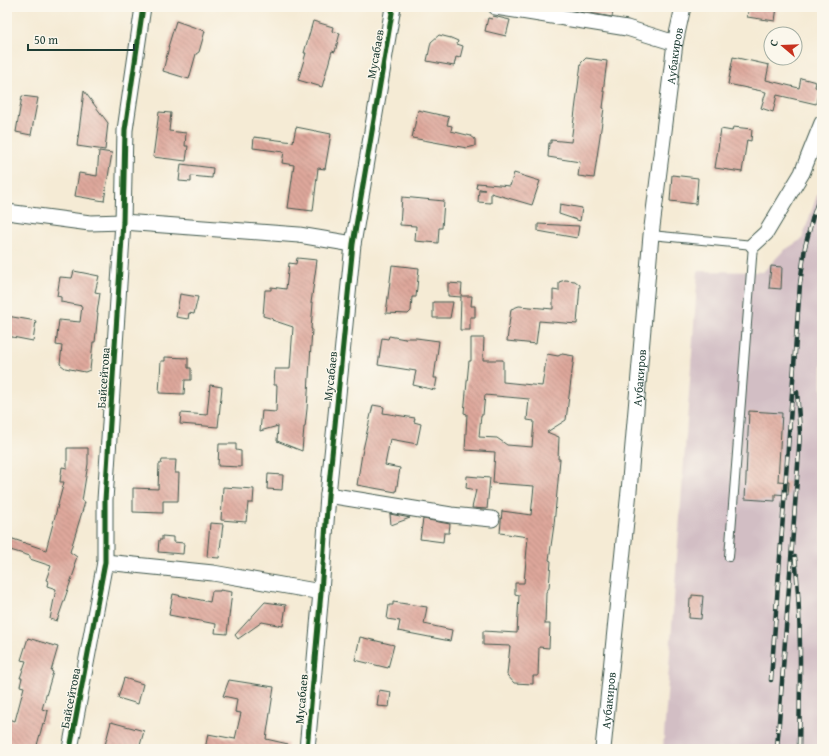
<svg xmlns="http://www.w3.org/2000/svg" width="829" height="756" font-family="'Gentium Book Plus',serif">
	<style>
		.railway { fill: #d2bec4 }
		.building { fill: url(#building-back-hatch); fill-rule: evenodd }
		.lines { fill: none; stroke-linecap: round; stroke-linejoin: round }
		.service-casing { stroke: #3f574c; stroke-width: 10 }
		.minor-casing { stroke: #3f574c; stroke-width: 17 }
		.service { stroke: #fff; stroke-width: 8 }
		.minor { stroke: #fff; stroke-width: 15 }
		.rail-casing { stroke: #1f3d34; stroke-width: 4.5 }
		.rail { stroke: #fbf7ec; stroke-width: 3; stroke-dasharray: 9; stroke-linecap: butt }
		.cycleway-casing { stroke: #fbf7ec; stroke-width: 8 }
		.cycleway { stroke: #1b5e20; stroke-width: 5 }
		.labels { text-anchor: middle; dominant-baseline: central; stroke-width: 3; stroke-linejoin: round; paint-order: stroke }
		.street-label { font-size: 12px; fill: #1f3d34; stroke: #fbf7ec }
	</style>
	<defs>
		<pattern id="building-back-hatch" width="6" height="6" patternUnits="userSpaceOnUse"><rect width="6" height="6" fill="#dea79b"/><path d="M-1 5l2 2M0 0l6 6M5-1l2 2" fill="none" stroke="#b3897f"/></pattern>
	</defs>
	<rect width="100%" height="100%" fill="#fbf7ec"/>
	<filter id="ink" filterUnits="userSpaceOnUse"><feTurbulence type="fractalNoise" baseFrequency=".025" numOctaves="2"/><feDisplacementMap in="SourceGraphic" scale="8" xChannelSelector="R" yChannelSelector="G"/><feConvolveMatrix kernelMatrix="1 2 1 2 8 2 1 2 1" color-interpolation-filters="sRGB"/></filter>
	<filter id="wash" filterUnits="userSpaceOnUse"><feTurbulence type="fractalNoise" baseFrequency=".012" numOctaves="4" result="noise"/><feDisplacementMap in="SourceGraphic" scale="16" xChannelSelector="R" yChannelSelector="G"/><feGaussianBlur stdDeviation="0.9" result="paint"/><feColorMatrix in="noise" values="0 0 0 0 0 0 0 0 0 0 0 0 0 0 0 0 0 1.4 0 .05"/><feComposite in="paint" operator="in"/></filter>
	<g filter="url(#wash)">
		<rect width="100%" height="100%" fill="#f5ebd5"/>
		<path class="railway" d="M822,181V749H663L698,271L763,272L783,251L802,239Z"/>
		<g id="blocks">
			<path class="building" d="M568,7H614L612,17L568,9Z
				M749,7H777L775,21L747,17Z
				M493,16L510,20L506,36L485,31L488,18L492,19Z
				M176,21L205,31L199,52L196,54L189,79L163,71L169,47H168Z
				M313,21L333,27L332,31L340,33L335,52L332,51L322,87L298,80L306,53H304Z
				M439,35L451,38L458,41L457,44L463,46L460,58L456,57L454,66L427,61L431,42Z
				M733,57L769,65L766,80L799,88L801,78L816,82L815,87L819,88L816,104L777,95L773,112L761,108L766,92L728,84Z
				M586,58L607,61L603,92H605L603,108H604L594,178L578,176L580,162L548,157L549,143H551V140L571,142L581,63Z
				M84,91L108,123L105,150L77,146Z
				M22,96L38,98L31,135L16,132Z
				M418,110L449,117L447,125L452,126L451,131L471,136L475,139V146L467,148L412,138Z
				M159,112L171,113L169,131L186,133L185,146H188L186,161L153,157Z
				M296,127L331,134L325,169L318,168L313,211L288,208L294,165L282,163L284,152L253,148L254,137L293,142Z
				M733,127L752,129L751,141L747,140L742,172L715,168L721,129L732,131Z
				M99,151L112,153L104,201L75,196L79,173L97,176Z
				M181,164L213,168L212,178L191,176V182L179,181Z
				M514,173L540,181L532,205L491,193V203L478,202L479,190H485L476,188L477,183L510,186Z
				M672,175L698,178L696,204L670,201Z
				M402,197L444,201L442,228H439L438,243L415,241L416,226L400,225Z
				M560,204L582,208L580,221L559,214Z
				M538,224L579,226L577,238L538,231Z
				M297,258L317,260L311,303H313L311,329H312L307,409L305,427H304L302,451L277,441L278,426L260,431L262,411L276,412L277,385H274L275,369H290L293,327L272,320L273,319L263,316L265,290H271V287L286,289L289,263L296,264Z
				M392,265L419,268L416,297H412L411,311L408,314L386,313Z
				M771,266L782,267L781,289L769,288Z
				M74,271L99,276L95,292L100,293L97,313H98L95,342H93L90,370L85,372L65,368L60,364L62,346L56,345L59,320L80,322L82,306L61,302V297L57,296L60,277L72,278Z
				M565,280L575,281L580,285L577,324L539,321L536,344L507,341L511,309L519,306L553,309V290L559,291V282Z
				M448,283L462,284L461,296H472L471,306H475V317H470V330H460L461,297L448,296Z
				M180,294L198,297L194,314L189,313L188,319L176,317Z
				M433,302H453L450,318H433Z
				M7,316L36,321L33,341L7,336Z
				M389,336L405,339V338H416L439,341L434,378H437L435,390L413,385L416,371L378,365L382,338L388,339Z
				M471,338H484L483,360H503V382L542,386L547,354L558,356L562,354L574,356L566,420L547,432L559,437L558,459H560L554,525L549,560L551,561L549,588L546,592L545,624H550L549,648L539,647L538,676H533V684L514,683L507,675L510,646L483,645V631L517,633L519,595L515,594V583H524L528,537L500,533L502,511L531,515L534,486L493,483L495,452L465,450L467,414L464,413L469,361H471ZM485,395L529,399L527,420L534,421L532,447L507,445L497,438L479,437L481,415H483Z
				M165,357L188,358V368H191V380H185L184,394L159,393L161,361H165Z
				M210,385L222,387L218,427L180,424L181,413L207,415Z
				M373,405L384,407L383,413L415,418L414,422L421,424L417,444L390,439L385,465L400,468L396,492L357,485L362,454Z
				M749,411L782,413L778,481L789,482L788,495L775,494V501L745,499Z
				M219,444H236V450L241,451V467L218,466Z
				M67,448H88V464L82,501L85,502L70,552L77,557L74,565L76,566L57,621L50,619L56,589L47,586L48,581L46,580L51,566L30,559V556L7,549V537L46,550L64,482H60L62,467L67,468Z
				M162,460H176L175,473H179L178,501H163V513L133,512V488L158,489L159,464H161Z
				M268,474L283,475L282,490L267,489Z
				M467,476L490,478L487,509L472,508L476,490L466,488Z
				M223,487L254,489L253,503H248L246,522L221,520Z
				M390,514L410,518L391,525Z
				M423,519L450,524L449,533H444L443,542L420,539Z
				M210,523L223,524L219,558L207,557Z
				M162,536L173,537V542L184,543L183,554L158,552L159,540H162Z
				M220,590L232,592L227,634L215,633L216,624L169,615L173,594L210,602L212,591H220Z
				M692,595L703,596L701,619L689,618L690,598H692Z
				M265,602L286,605L283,626L262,622L238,639L235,635Z
				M393,602L427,607L424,624L452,630L450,641L398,631L400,621L387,619L389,605H393Z
				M360,637L394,645L388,668L355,660Z
				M28,638L58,647L51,671L53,672L42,709L48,711L45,724L43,723L36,749H12L7,748V718L15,721L24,687L20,686L22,678H20L26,661L21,660Z
				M124,678L143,684L138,704L118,698Z
				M229,680L274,687L266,739L288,744L287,749H205L208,734L235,739L241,713L235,712L237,699L223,696Z
				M379,690L391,692L389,707L377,706Z
				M111,722L144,731L139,749H104Z"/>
		</g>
	</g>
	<g filter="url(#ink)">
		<use href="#blocks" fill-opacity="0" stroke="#3f574c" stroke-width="1"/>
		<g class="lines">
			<g class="service-casing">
				<path id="service" d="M651,235L753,245L729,557"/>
			</g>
			<g class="minor-casing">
				<g id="minor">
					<path d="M496,7L627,28L675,43"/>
					<path d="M7,212L90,223L123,222L299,235L353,244"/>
					<path d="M753,245L766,233L802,173L822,123"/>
					<path d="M328,495L451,515L492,519"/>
					<path d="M105,562L213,573L321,592"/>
					<path d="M70,749L105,562V500L123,222L125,130L143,7"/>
					<path d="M307,749L321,592L328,495L353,244L393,7"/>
					<path id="s1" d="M603,749L629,491L651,235L675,43L683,7"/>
				</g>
			</g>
			<use href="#service" class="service"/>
			<use href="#minor" class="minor"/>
			<g class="rail-casing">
				<path id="rail" d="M795,557C802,621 800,685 799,749
					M771,680L800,284L805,247L813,216L822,191
					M777,749L798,465L800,432L797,392"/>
			</g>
			<use href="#rail" class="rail"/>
			<g class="cycleway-casing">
				<path id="cycleway" d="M70,749L105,562V500L123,222L125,130L143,7
					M307,749L321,592L328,495L353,244L393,7"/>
			</g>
			<use href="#cycleway" class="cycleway"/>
		</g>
	</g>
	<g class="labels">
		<g class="street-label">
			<text transform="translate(375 54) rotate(-80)">Мусабаев</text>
			<text stroke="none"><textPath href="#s1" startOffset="697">Аубакиров</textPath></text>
			<text transform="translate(330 376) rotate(-84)">Мусабаев</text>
			<text stroke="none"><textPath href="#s1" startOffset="373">Аубакиров</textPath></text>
			<text transform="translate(103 378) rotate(-86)">Байсейтова</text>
			<text transform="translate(70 698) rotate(-79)">Байсейтова</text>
			<text transform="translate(301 699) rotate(-85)">Мусабаев</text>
			<text stroke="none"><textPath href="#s1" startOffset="49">Аубакиров</textPath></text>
		</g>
	</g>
	<rect width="829" height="756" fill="none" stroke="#fbf7ec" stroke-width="24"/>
	<g transform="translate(783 46) rotate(289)"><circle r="19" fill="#fbf7ec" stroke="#a3ada2"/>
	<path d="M0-3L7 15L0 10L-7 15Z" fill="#c8321e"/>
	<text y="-6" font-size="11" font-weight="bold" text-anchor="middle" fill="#1f3d34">С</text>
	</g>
	<path d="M28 44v6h106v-6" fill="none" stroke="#1f3d34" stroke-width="2"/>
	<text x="34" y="44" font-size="12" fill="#1f3d34" stroke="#fbf7ec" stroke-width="3" paint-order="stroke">50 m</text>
</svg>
